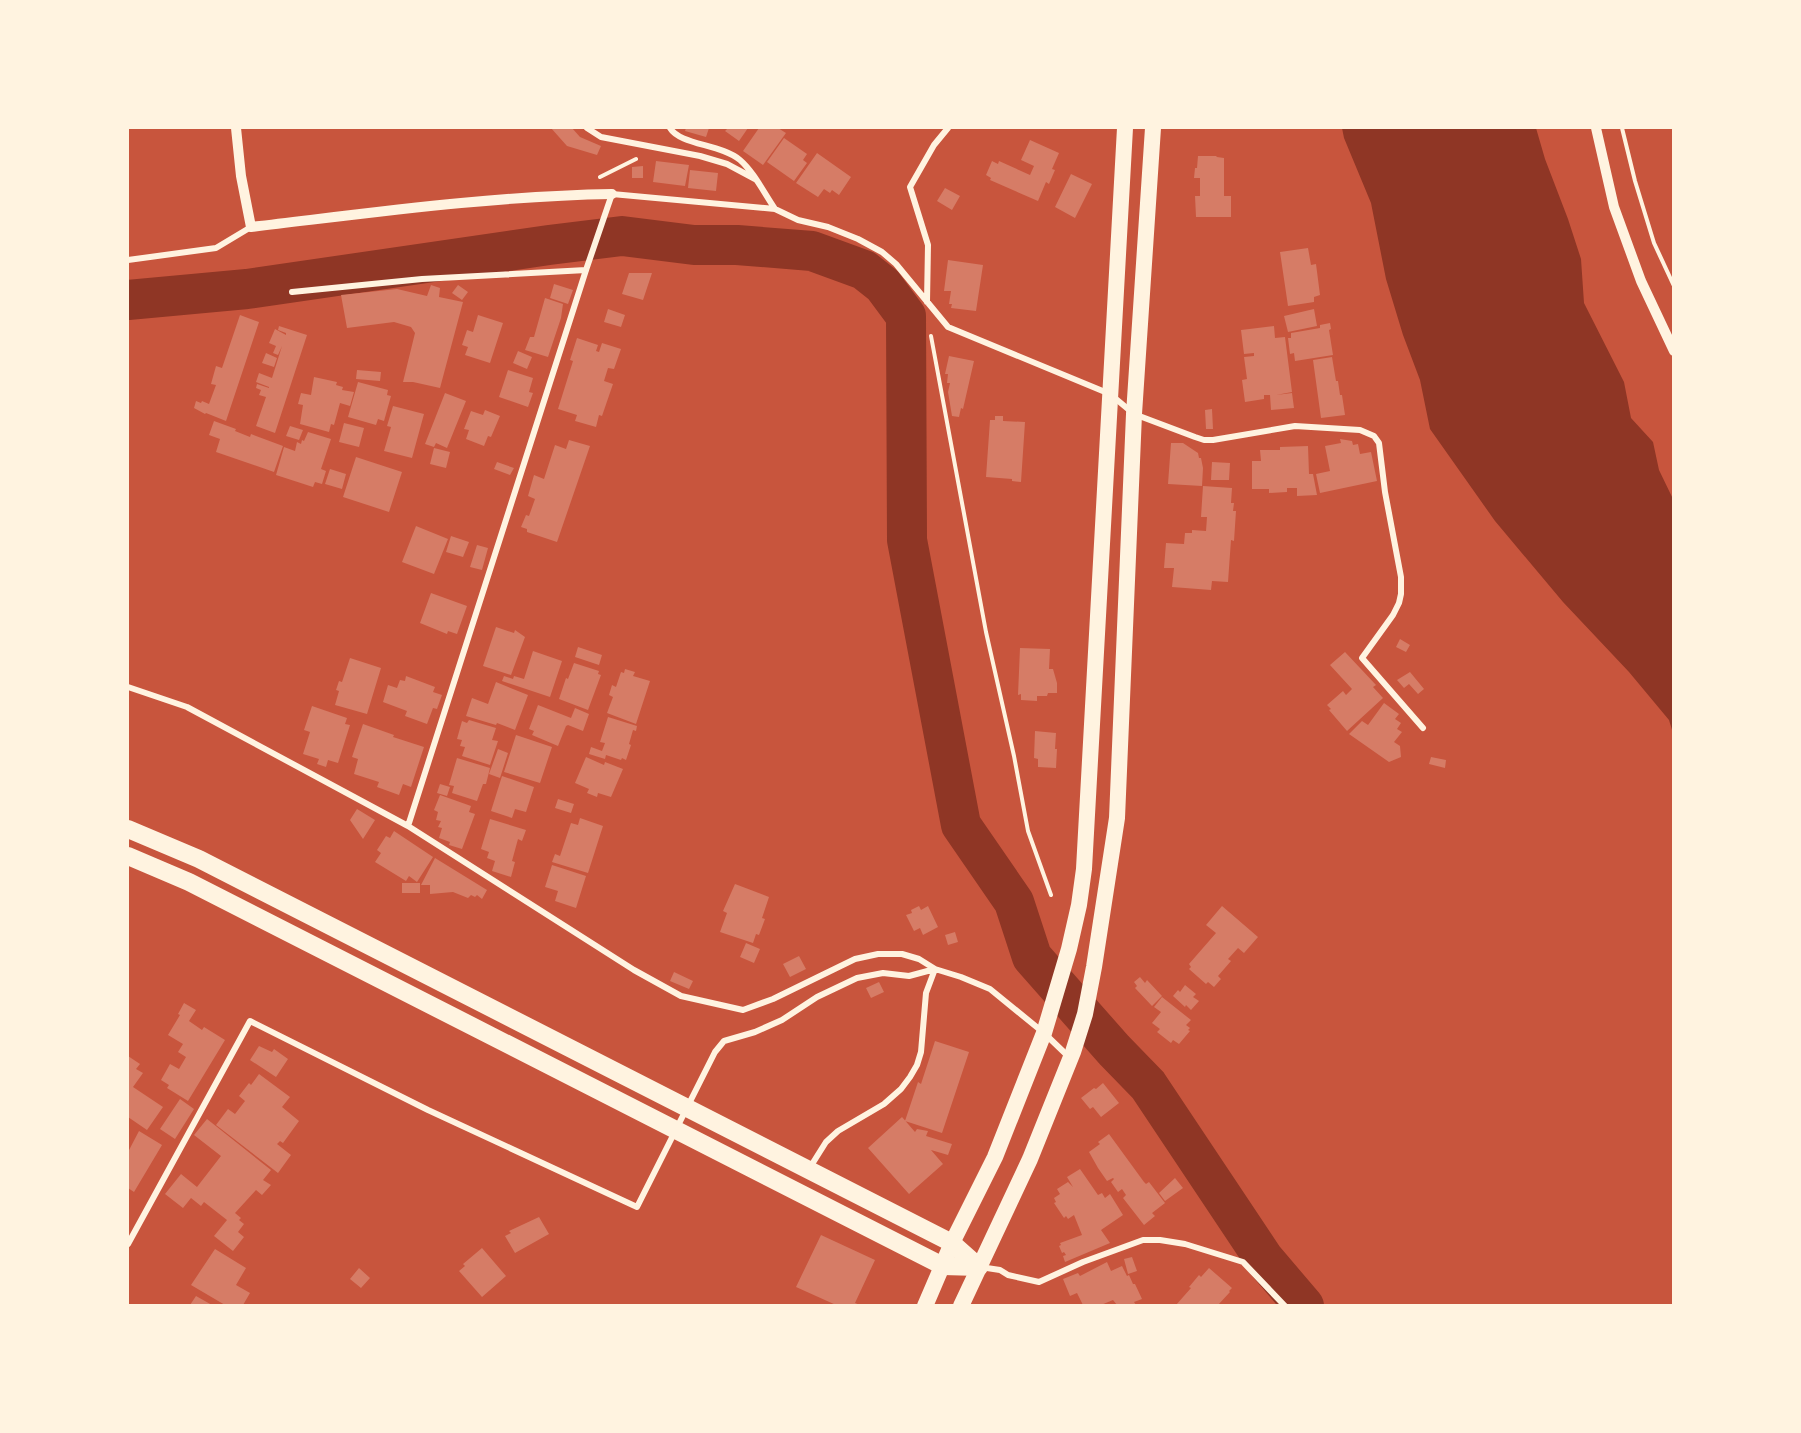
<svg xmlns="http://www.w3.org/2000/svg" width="1801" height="1433" font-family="'Noto Sans',sans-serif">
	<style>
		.water { fill: #8f3625 }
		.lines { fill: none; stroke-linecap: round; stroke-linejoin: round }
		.river { stroke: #8f3625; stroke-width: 40 }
		.building { fill: #d67c66 }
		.path { stroke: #fff3e0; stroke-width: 4 }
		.minor { stroke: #fff3e0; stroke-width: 6 }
		.tertiary { stroke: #fff3e0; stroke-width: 10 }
		.trunk { stroke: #fff3e0; stroke-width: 16 }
		.motorway { stroke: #fff3e0; stroke-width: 18 }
	</style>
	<rect width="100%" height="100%" fill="#c8553d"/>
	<path class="water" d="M1342,128H1536L1545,159L1568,219L1581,259L1584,303L1624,382L1631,418L1653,442L1659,470L1673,499V733L1669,720L1629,672L1563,602L1495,521L1430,429L1420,380L1403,335L1386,279L1371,203L1344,138Z"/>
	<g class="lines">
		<path class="river" d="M128,300L247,289L549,245L622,236L694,245H737L812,251L864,270L883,285L906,316L907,540L961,825L1014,902L1032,957L1114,1050L1148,1085L1264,1259L1304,1306"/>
	</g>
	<path class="building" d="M551,128H572L580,137L601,146L597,155L567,146Z
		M686,128H709L706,137L685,131Z
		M728,128H748L739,141L725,131Z
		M759,128H778L786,133L763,165L743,151Z
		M784,138L807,154L803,160L807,163L794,181L767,162Z
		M1030,140L1059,153L1052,169L1055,170L1049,184L1046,182L1038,201L990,180L991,178L986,175L992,161L998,164L999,161L1030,175L1034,166L1021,160Z
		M817,153L851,177L839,195L832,190L830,193L824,189L818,197L796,183Z
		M1198,156H1216L1217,157L1224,158V196H1231V217H1196L1195,196H1200V178H1194L1195,168H1197Z
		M656,161L689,165L685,186L653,182Z
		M643,166V178H632V167Z
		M690,170L718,173L716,191L688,188Z
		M1071,174L1092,184L1075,218L1055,207Z
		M945,188L960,196L952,210L937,201Z
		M1308,248L1311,265L1316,264L1320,295L1314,297V302L1288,306L1280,252Z
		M948,260L983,265L976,311L951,308L952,304H949L951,291H944Z
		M629,273H652L643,300L622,294Z
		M554,284L573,290L568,304L550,298Z
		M431,285L440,288L439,297L463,302L440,388L413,382H403L415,333L411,327L394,322L347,328L341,295L397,289L427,296Z
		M458,285L468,292L462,300L452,293Z
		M545,298L563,304L561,318L548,357L525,350L530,337H534Z
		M608,309L625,315L621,327L604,322Z
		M1314,309L1317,326L1288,332L1284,316Z
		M240,315L259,322L226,421L206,413L205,414L194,408L196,401L201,403L202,401L209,404L216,385L211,384L216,366L222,368Z
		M478,315L503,323L490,363L465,355L468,347L462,345L467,330L473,332Z
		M1330,323L1331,329L1329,330L1333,355L1295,361L1294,353L1290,354L1288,338H1291V333L1320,328V325Z
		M279,326L307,335L275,433L256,426L266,397L259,395L261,390L256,388L257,384L269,388V387L256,382L259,373L272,378L282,346L278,355L273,353L276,346L269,343L275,329L286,335V333L278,330Z
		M1274,326L1275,338L1285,337L1292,392L1276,395L1292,393L1294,408L1271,410L1270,395H1264V399L1245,402L1242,380L1247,379L1244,357L1254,356V353L1244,354L1241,330Z
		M577,338L598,345L596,351L599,352L602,343L621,349L614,369L608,368L604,381L613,384L602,416L599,415L596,427L575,421L577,415L558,409L573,361L570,360Z
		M518,351L532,357L527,369L513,363Z
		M266,353L277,358L274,367L262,363Z
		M949,356L974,361L963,409L961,408L959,417L952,416L948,392L950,383H947L948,374H945Z
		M1332,357L1336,381H1338L1340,395H1342L1345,415L1321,418L1313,360Z
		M357,370L381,372L380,381L356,379Z
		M508,370L533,378L529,392L533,393L528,407L499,397Z
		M314,377L337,382L336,385L343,387L342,390L354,392L350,406L340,403L334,425L331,424L329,432L300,424L303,405L298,404L301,393L311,395Z
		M358,382L388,390L387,395L391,396L384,421L378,419L376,425L348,417Z
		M445,393L466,401L447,448L436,443L434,447L425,444Z
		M393,406L424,414L412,458L384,451L391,427L387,426Z
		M1212,409L1213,429H1206L1205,410Z
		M485,410L500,416L491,437L488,436L484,446L466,439L469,430L464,429L471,411L483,415Z
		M995,416H1003V421L1025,422L1021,482L1012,481V479L986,477L990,420H995Z
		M214,421L236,429L235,431L250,437L251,434L283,446L274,472L216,452L220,439L209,435Z
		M344,423L364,428L359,447L339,442Z
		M290,426L303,430L299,440L286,436Z
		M308,432L331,439L321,469L326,471L322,484L315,482L313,487L276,475L284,447L295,451L297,442L301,444L302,440L304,441Z
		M1340,439L1352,441L1353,445L1358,444L1360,454L1371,452L1377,481L1320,493L1316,474L1330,471L1325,446L1341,443Z
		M569,440L590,446L557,542L527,532V529L521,527L526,515L529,516L535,499L528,496L534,475L544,479L555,445L566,449Z
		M1171,443H1183L1198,453L1199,458H1201L1203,468L1202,486L1168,484Z
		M1308,446L1309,474H1313L1317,495L1297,496V488H1287V492L1269,493V489H1252V461H1261L1260,450H1280V447Z
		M434,448L450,452L446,468L430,464Z
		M356,457L402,472L389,512L343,497Z
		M497,462L514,468L510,475L494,469Z
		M1212,462L1230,463L1229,480H1211Z
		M330,469L346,474L342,489L325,484Z
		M1203,486L1232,488L1231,503H1234L1233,511H1236L1234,541L1231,540L1228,582L1212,581L1211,590L1172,587L1174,568H1164L1166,543L1184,544L1185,533H1192V530L1206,531L1207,517H1201Z
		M416,526L448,539L434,574L402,562Z
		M451,536L469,542L463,557L446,552Z
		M477,545L488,548L482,570L470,567Z
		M431,593L467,606L457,634L448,631L447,634L420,623Z
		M496,627L514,633L515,630L525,637L511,675L483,666Z
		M1400,639L1410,645L1406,652L1396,647Z
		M578,647L602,655L599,665L575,657Z
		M1020,648L1050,649L1049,669H1053L1057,683V693H1048L1047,696H1037V701L1021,700V694L1018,695Z
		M533,651L562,661L550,697L502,681L504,676L513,679L514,676L524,679Z
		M1345,652L1376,685L1373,687L1383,698L1347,731L1329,710L1331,709L1327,705L1343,691L1346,695L1352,689L1330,665Z
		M350,658L381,668L367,714L335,705L339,691L336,690L339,681L342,682Z
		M574,663L599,671L598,674L601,675L588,710L559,699L566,678L568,679Z
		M625,669L635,672L633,676L650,681L636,724L607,713L613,697L609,695L612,685L616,687L621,672L624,673Z
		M1410,672L1424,689L1418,694L1409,684L1404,688L1397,680Z
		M406,676L435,687L433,692L442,695L437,709L433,708L427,724L405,716L407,711L383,702L388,685L397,688L400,680L405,681Z
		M496,682L528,695L515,730L497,723L496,725L466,716L472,698L488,704Z
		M1384,703L1399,714L1395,719L1401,723L1397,729L1402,732L1394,742L1400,746L1401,757L1389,762L1349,734L1362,721L1368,725Z
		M538,705L571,718L575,708L589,714L583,731L568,725L566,726L558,746L532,735L534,731L529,729Z
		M312,706L347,718L345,724L350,725L338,763L328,760L326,767L317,764L319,759L303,754L310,732L304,730Z
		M608,717L637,726L636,731L633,730L629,744L631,745L626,760L622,758L621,760L606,755L605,759L589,754L591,747L602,751L605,743L600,742Z
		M469,720L496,728L492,740L498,741L490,765L462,756L465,747L460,746L462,740L457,739L462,721L467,723Z
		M363,724L394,735L393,737L424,747L411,787L403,784L399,795L377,787L379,782L354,774L358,759L352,757Z
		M1035,731L1056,733L1055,749H1057L1056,768L1038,767V759L1034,758Z
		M516,735L552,747L540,783L504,772Z
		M498,749L508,753L500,778L489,774Z
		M586,757L604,765L605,762L623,769L611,797L598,793L597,797L587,793L589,789L575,783Z
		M1431,757L1446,760L1445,768L1429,764Z
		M457,758L490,768L486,784H483L477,801L452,793L454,786L449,785Z
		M502,776L534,787L526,812L515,809L512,818L491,811Z
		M440,784L450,787L447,796L437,793Z
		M440,795L471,806L469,812L475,814L462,849L449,845L450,842L439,838L442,828L438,827L441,821L436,820L438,812L434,810Z
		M558,799L574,804L571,813L555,808Z
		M357,809L375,820L363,839L350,820Z
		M580,818L603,826L588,873L552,862L555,854L560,856L571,823L578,825Z
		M490,819L526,830L522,841L518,839L512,861L515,862L511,877L492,871L495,861L487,858L489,852L481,849Z
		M394,831L433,857L417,882L409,876L406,881L375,862L381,853L377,850L386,836L390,838Z
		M435,858L487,890L482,899L477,895L475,897L471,895L468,898L453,892L430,894V885H421Z
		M552,865L586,876L576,908L555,901L558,891L545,887Z
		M402,883H420V893H402Z
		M735,884L769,897L762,918L765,919L759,935L756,934L753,943L720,932L727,913L723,911Z
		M919,906L921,910L928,906L938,927L923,935L920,928L914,931L906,915L912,913L911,910Z
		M1222,906L1258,937L1244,953L1238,948L1228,959L1231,961L1218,976L1221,979L1214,987L1208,982L1206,984L1189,969L1191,967L1189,964L1216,933L1206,925Z
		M955,932L958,942L948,945L945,935Z
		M746,943L760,949L754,963L740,957Z
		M799,956L806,969L790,977L783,964Z
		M674,972L693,981L689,989L670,981Z
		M1140,977L1145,983L1147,980L1162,996L1152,1006L1135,988L1137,986L1134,982Z
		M879,982L884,992L871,998L866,988Z
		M1185,985L1196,994L1193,997L1199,1001L1191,1010L1186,1005L1185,1007L1173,996L1178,990L1180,992Z
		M1162,997L1191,1020L1186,1025L1190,1028L1188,1030L1190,1031L1179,1044L1173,1040L1171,1043L1157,1032L1160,1029L1152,1023L1161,1012L1154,1007Z
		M184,1003L196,1010L189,1021L202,1030L204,1027L225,1040L188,1101L167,1088L169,1085L161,1080L170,1064L179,1069L186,1057L178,1052L183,1044L168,1035L180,1015L178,1014Z
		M935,1041L969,1052L942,1133L905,1121L918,1082L921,1084Z
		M259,1046L272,1052L274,1049L288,1059L276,1077L250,1060Z
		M128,1056L140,1064L136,1069L143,1073L133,1087L163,1107L147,1130L128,1117Z
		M259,1074L290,1097L282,1107L299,1121L283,1143L280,1141L277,1144L291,1155L278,1173L216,1125L228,1109L235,1114L245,1101L239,1096L249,1083L251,1085Z
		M1103,1083L1119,1103L1101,1117L1093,1107L1090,1109L1081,1098L1094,1088L1096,1089Z
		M180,1099L194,1109L175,1139L160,1129Z
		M902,1117L915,1132L917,1129L928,1131L926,1136L952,1144L948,1155L931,1150L943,1164L909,1194L868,1148Z
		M207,1119L271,1170L263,1180L271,1185L262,1195L256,1190L235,1213L241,1218L239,1220L244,1224L238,1232L244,1237L233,1251L214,1236L227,1220L204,1202L201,1206L191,1198L183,1208L165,1194L181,1174L197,1187L221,1156L194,1135Z
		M139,1131L162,1145L134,1192L128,1188V1152Z
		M1109,1134L1144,1182L1146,1184L1149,1182L1165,1203L1152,1213L1155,1216L1144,1225L1123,1198L1126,1195L1122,1189L1118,1192L1111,1182L1114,1179L1113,1178L1107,1181L1098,1168L1089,1152L1100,1144L1098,1142Z
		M1080,1169L1098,1195L1102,1193L1105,1198L1110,1194L1123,1215L1101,1230L1110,1243L1065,1262L1063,1256L1066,1255L1064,1252L1062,1253L1059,1246L1061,1245L1060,1243L1082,1235L1074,1215L1068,1219L1066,1216L1064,1218L1054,1203L1056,1202L1054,1198L1060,1194L1057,1189L1068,1182L1073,1187L1067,1177Z
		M1175,1178L1183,1188L1165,1201L1159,1193Z
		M539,1217L549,1234L515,1253L505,1236L511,1233L509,1231Z
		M821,1235L875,1260L855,1303L860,1305H836L796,1287Z
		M482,1248L506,1276L482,1297L459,1271L465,1266L463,1264Z
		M215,1249L246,1268L236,1285L250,1293L243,1305H225L191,1285Z
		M1132,1257L1137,1271L1128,1274L1124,1259Z
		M1107,1262L1111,1271L1122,1266L1127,1276L1129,1275L1133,1284H1135L1142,1299L1134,1302L1136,1305H1117L1113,1300L1101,1305H1083L1077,1293L1070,1296L1063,1279L1078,1273L1080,1276Z
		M359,1268L370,1278L361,1288L350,1279Z
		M1209,1268L1232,1288L1229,1291L1230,1292L1218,1305H1176L1191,1288L1189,1287L1199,1275L1201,1277Z
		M196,1296L212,1305H190Z"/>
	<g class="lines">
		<path class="path" d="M1622,128L1635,181L1654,243L1674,286
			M600,177L636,159
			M931,336L986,632L1014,756L1028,831L1051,895"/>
		<path class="minor" d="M587,128L601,137L700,156L727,164L755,179
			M670,128C680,145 721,144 740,160C754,172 764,193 775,209
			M128,260L216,248L251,227
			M292,292L422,279L586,270
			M927,302L928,245L910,187L934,145L948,128
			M128,687L187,707L408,826L634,970L681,996L743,1010L773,999L855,959L878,954H902L919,959L935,969L961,977L990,989L1044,1033L1070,1058
			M408,826L586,270L612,194L775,209L798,220L828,227L858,239L882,252L896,264L948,327L1110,394L1134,414L1195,437L1204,440H1213L1295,426L1360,430L1374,436L1379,443L1385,492L1401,577V594L1399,603L1393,615L1362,658L1423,728
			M809,1169L826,1142L838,1131L884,1104L901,1089L910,1077L917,1065L921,1052L926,993L935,969
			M128,1244L250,1021L428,1110L637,1207L715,1052L724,1041L755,1032L782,1020L817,997L857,978L883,973L909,976L935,969
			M980,1267L1000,1270L1008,1275L1039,1282L1083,1262L1143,1240H1160L1185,1244L1243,1262L1285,1306"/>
		<path class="tertiary" d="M236,128L241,176L251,227C371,213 491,196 612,194
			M1596,128L1614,207L1641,281L1674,351"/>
		<path class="trunk" d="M925,1306L952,1243L995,1157L1044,1033L1069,949L1079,905L1084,869L1125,128
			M961,1306L1030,1159L1073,1052L1085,1014L1094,967L1117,818L1134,414L1153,128"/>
		<path class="motorway" d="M128,829L199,859L952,1243L979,1267
			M128,856L189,882L943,1266L979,1267"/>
	</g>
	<rect width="1801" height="1433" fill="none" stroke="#fff3e0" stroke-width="258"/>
</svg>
